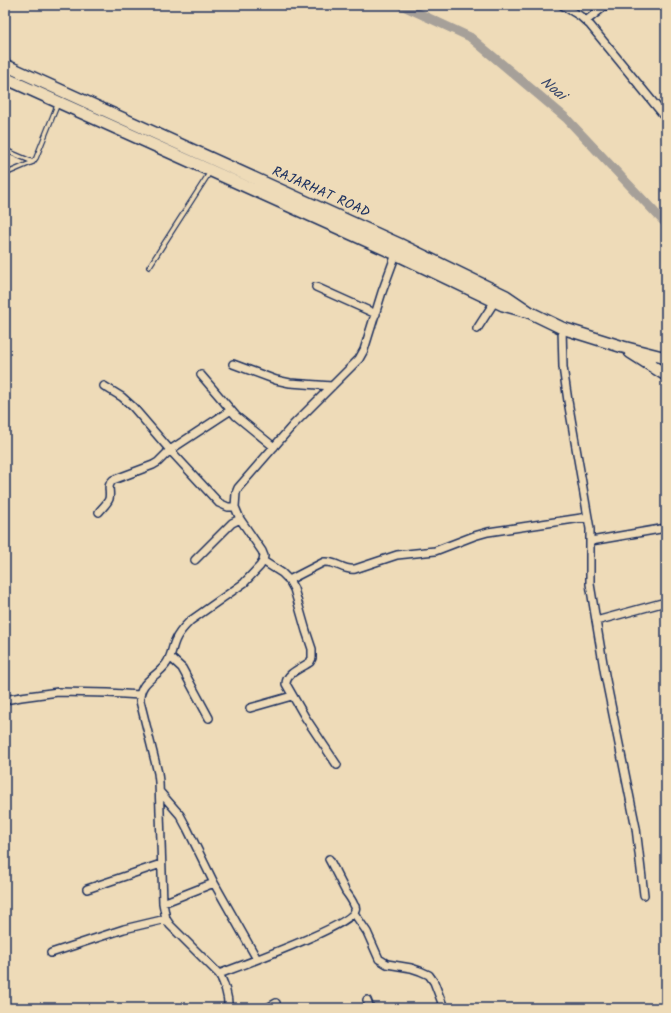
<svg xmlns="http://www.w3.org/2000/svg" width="671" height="1013" font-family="Kalam,sans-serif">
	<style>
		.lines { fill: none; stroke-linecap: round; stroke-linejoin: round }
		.canal { stroke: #a6a099; stroke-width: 9 }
		.service-casing { stroke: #1b2f5e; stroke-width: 6 }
		.minor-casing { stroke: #1b2f5e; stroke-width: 10 }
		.primary-casing { stroke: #1b2f5e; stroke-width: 14 }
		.service { stroke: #eedbb8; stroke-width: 3.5 }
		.minor { stroke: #eedbb8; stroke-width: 7 }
		.primary { stroke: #eedbb8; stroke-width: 11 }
		.labels { text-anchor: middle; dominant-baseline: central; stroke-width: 3; stroke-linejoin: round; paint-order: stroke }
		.street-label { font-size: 14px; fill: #1b2f5e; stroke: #eedbb8 }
		.water-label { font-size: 15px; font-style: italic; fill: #37466a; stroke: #eedbb8 }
	</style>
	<rect width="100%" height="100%" fill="#eedbb8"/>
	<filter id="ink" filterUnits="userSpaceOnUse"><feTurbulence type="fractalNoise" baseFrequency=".025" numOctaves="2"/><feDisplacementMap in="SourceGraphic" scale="8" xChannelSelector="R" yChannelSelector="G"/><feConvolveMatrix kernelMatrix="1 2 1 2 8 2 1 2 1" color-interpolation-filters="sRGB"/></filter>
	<g filter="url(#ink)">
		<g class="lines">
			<path class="canal" d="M401,5L470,37L566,118L666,224"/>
			<g class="service-casing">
				<path id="service" d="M5,150L33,162
					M5,174L33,162L36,158L58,103
					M149,267L210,172"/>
			</g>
			<g class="minor-casing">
				<path id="minor" d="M562,5L580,16L590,25L666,118
					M586,21L606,5
					M316,287L376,314
					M562,328L563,367L568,401L590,529V584L605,675L636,828L644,895
					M477,329L495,301
					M233,364L276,380L290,383L332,386
					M201,375L236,416L274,447
					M104,386L122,397L133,407L170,450L219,503L228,507H235
					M99,512C102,508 107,504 109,499C111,491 106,486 113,480L153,465L158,462L170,450L231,410
					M591,541L666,528
					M195,560L232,523L240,519
					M263,561L282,573L289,580L294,589L306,631L312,649V658L310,662C302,668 286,673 286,684L305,717L337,765
					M289,580L324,562C336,561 344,571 355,569L397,555L435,551L474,536L488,532L588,517
					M596,621L662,603
					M170,657L182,668L209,718
					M5,700L21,697L58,692L108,693L140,695
					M250,708L292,696
					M160,792L180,815L187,828L214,883L257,959
					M87,889L161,864
					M163,903L214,883
					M354,913L367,932L379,959L387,964L411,968L420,971L429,975L434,982L444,1008
					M51,953L124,929L166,919
					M219,974C237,967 353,925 355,910C356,908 355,906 354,905C352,900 349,896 346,892C340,881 335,870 329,859
					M367,1000L370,1008
					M228,1008C229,998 224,982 219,974L170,925L166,919L163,903L159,782L158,773L140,701C139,681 156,678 166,664C171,658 172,648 175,641C178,633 185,626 190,621L244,583L260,566L263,561L264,556L262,551L240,519L235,507L236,493L238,488L293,425L359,359L364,350L382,292L396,254
					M267,1008L276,1003"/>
			</g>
			<g class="primary-casing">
				<path id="primary" d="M5,65L399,244L506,296L531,313L562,328L623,347L666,358
					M5,78L396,254L503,305L525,311
					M630,352L666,375"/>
			</g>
			<use href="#service" class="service"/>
			<use href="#minor" class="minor"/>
			<use href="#primary" class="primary"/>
		</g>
	</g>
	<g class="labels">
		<g class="street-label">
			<text transform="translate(321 192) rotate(24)">RAJARHAT ROAD</text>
		</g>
		<g class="water-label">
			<text transform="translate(553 89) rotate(40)">Noai</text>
		</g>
	</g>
	<rect width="671" height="1013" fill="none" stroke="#eedbb8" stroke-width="20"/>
	<rect x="10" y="10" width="651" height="993" fill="none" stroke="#1b2f5e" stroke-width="1.5" filter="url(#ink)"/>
</svg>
